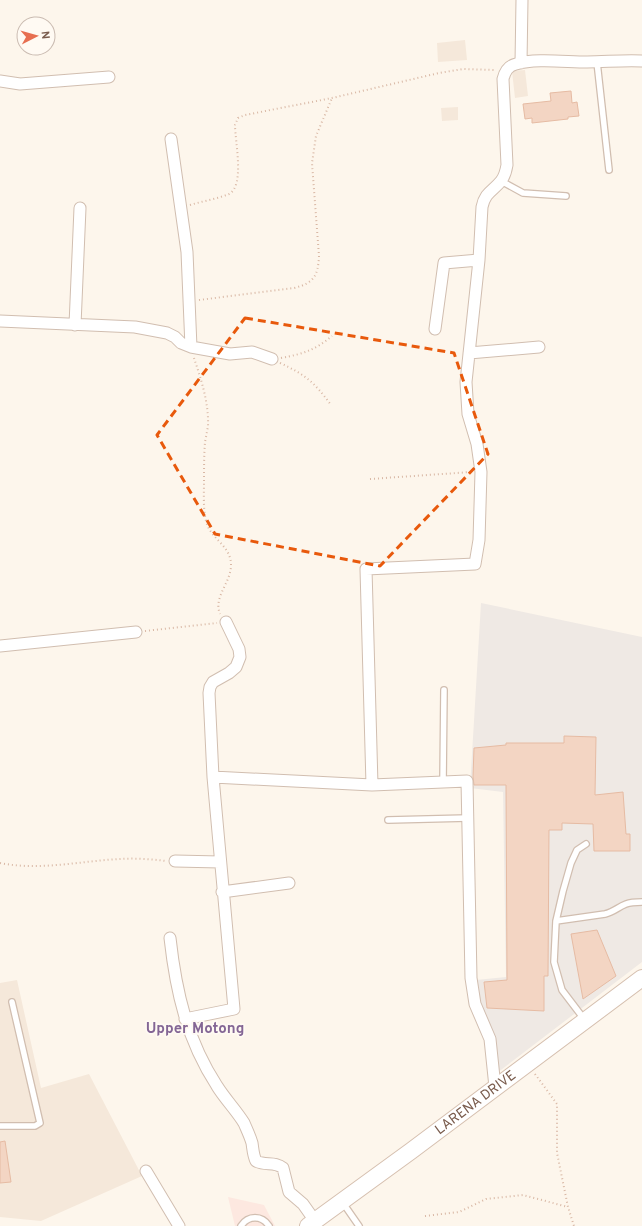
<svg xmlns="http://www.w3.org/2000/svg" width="642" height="1226" font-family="Overpass,sans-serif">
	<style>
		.residential { fill: #f5e8da }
		.commercial { fill: #fde8e0 }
		.industrial { fill: #efe9e4 }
		.building { fill: #f3d5c3; stroke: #e6bba3 }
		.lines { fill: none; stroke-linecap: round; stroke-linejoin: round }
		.service-casing { stroke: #d1beb0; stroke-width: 8 }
		.minor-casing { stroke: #d1beb0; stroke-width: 13 }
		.secondary-casing { stroke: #d6c0b0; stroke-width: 18 }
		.path { stroke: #d9b8a5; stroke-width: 2; stroke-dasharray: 1 3; stroke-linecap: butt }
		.service { stroke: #fff; stroke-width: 5.5 }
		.minor { stroke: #fff; stroke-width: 11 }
		.secondary { stroke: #fff; stroke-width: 16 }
		.marked { fill: none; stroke: #e8590c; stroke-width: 3; stroke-dasharray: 8 5; stroke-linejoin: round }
		.labels { text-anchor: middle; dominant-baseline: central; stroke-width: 3.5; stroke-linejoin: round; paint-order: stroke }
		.street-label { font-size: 14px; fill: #7a5c4d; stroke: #fffaf3 }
		.neighbourhood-label { font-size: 15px; font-weight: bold; fill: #846695; stroke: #fffaf3 }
	</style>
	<rect width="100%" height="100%" fill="#fdf6ec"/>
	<path class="residential" d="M465,40L467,60L438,62L437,43Z
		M525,70L528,96L515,98L512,71Z
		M458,107V120L442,121L441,108Z
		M17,980L41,1088L89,1074L142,1176L41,1221L0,1217V983Z"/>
	<path class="commercial" d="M228,1197L264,1205L275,1226H235Z"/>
	<path class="industrial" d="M481,603L642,637V962L497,1073L481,1010L476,980L506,977L503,792L470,788Z"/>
	<path class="building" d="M571,91L572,103L577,102L579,116L568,117V119L532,123V118L525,119L523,104L551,101L550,93Z
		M564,736L596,737L595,795L623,792L626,834H630V851H594L593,824L562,823V830H549L548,976H544V1011L487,1008L484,982L507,980L506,785H474L473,777L474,748L506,745V743H564Z
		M597,930L616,976L583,999L571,934Z
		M5,1141L11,1182L0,1183V1142Z"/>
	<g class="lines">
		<g class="service-casing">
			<path id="service" d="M597,62L609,170
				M501,181L523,193L566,196
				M443,782L444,690
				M388,820L468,818
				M556,921L605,914C614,912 618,907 626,904C631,902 637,902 642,902
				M584,1019L562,990L554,962L556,921L563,891L571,863L577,850L586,844
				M0,1126H35L40,1123L12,1002
				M343,1203L359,1226
				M241,1226C248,1215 262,1215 269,1226"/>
		</g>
		<g class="minor-casing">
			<path id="minor" d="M521,63L522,0
				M0,81L20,84L109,77
				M171,139L187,252L191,347
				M0,321L135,327L167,333L175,337L181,343L191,347L230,354L252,352L272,359
				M75,325L80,208
				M435,329L444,263L479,260
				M469,353L539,347
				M0,646L136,632
				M213,777L372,785L467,781L471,978L475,1004L490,1039L495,1087
				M372,785L366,569L475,564L479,540L481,472L477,444L468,414L466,382L479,260L482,207C485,192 493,191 501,181C505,176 506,171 507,165L503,79C505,71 508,66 516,64C535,58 566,62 587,62C605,62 623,60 642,61
				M175,861L220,862
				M222,892L289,883
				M170,938C176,992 187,1040 217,1086C225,1099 236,1110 244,1123C247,1130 250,1136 252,1143C253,1149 253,1155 256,1161C265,1166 275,1161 283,1168L289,1192L303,1204L315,1221
				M185,1019L234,1009L213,777L209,693L210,687L213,682L229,673L236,667L240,657L239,649L226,622
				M146,1171L179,1226"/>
		</g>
		<g class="secondary-casing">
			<g id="secondary">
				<path id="s1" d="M308,1226L411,1151L642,978"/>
			</g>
		</g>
		<path class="path" d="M190,205C203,201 217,199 229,194C245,186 235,141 235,125L238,118L245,115L332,98L439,73L463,69L494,70
			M199,300L294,288C314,283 318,276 319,256L312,163L316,136L332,98
			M194,358C201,379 209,403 208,426C207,432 206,437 205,442C204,455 204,468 204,481C204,494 203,508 206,521C210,539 231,545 231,565C231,583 213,597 220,614
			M281,358C303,354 315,350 332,336
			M280,363C306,375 314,382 331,405
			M370,479L471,472
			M145,631L217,623
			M0,863C40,871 80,861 120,859C135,858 151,859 166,861
			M535,1074L557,1104V1153L568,1207L574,1226
			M425,1216L459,1212L486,1199L523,1195L568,1207"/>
		<use href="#service" class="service"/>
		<use href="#minor" class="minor"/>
		<use href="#secondary" class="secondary"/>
	</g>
	<path class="marked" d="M245,318L454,353L488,454L380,566L215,534L157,435Z"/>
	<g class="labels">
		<g class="street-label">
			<text stroke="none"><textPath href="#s1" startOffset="208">LARENA DRIVE</textPath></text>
		</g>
		<g class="neighbourhood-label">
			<text x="195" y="1029">Upper Motong</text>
		</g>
	</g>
	<g transform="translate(36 36) rotate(84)"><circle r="19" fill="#fffaf3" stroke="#cabbb1"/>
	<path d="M0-3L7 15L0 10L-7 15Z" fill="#e76f51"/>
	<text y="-6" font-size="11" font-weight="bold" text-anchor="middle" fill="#7a5c4d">N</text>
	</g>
</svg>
